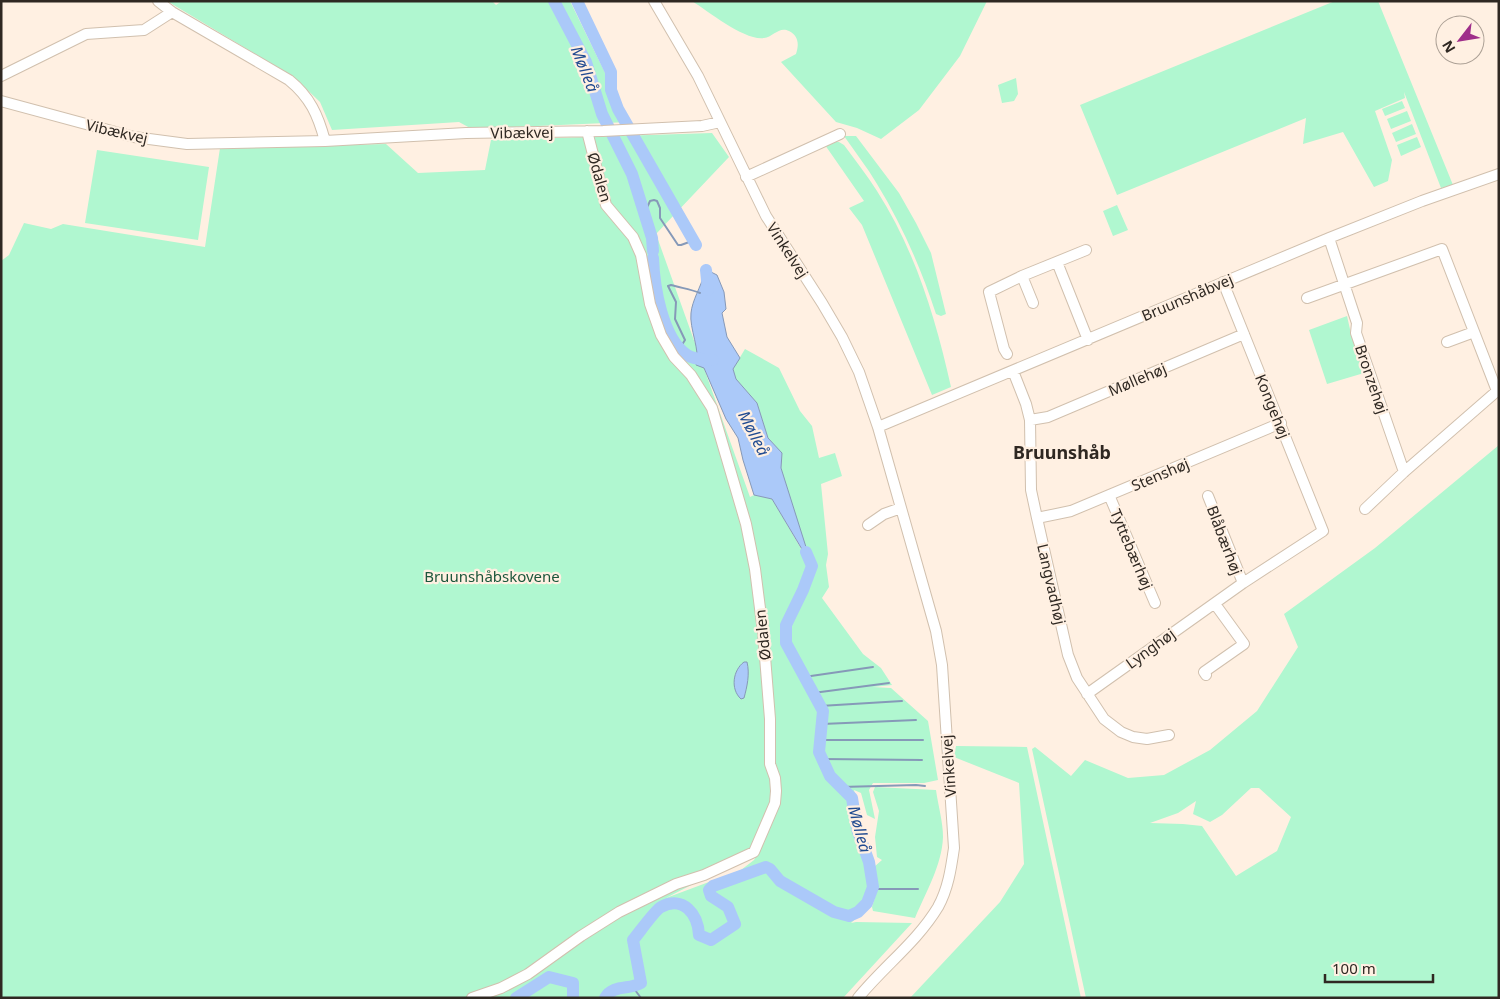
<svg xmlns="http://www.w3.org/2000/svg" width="1500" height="999" font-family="'Noto Sans',sans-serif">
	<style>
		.green { fill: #b0f7d0; fill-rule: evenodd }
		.water { fill: #abc9f9; stroke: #8699b8 }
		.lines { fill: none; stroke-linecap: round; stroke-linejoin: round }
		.stream { stroke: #8699b8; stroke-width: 2 }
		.river { stroke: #abc9f9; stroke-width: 12 }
		.minor-casing { stroke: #d1c0ae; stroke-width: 12 }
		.minor { stroke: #fff; stroke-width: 10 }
		.labels { text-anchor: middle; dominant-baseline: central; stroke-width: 4.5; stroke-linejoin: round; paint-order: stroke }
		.street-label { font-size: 15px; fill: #2f2822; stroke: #fff0e2 }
		.park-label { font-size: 15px; fill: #1c563b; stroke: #fff0e2 }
		.water-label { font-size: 16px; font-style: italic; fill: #214b91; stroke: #fff0e2 }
		.quarter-label { font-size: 18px; font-weight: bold; fill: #2f2822; stroke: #fff0e2 }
	</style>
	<rect width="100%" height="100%" fill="#fff0e2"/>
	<path class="green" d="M167,1H492L496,5L502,1H570L629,122L491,128H470L459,122L332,130L320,102L295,78Z
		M692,1H987L960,56L919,110L881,139L857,128L836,122L781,62L796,54C799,45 799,36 789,31C779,26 773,37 764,38C745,41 709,12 692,1Z
		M1335,1H1378L1453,185L1441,188L1404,92L1405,98L1375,111L1392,160L1388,181L1374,187L1343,132L1303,144L1306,118L1117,195L1080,105Z
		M1016,78L1018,94L1014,101L1002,103L998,85Z
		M1402,101L1405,108L1385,116L1382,109Z
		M1407,111L1411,121L1391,129L1387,119Z
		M1412,124L1416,134L1396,142L1392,133Z
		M712,133L729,157L656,234L750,497L754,495L772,499L810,564L781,468L782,453L768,438L757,403L736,379L733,369L745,349L779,368L800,411L812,426L819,458L835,453L842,476L821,484L828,554L826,565L829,587L822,598L863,654L881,668L892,685L873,687L891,688L928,721L938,780L924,783H873L869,790L875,819L867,815L861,793L854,790L874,867L882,860L877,857L875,837L879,811L873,792L875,787L936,790C938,805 943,822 943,837C942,865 926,892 915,918L873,911L872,907L877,891L875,875V892L869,906L851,923L856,922L912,923L843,998H1V261L9,255L24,223L51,229L63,224L205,247L220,148L386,144L418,173L485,170L491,140ZM761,849L754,860L741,870L666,898Z
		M844,136H856L899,193L916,223L931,253L946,314L941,316L936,314C921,268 902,225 877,184C867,167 855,152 844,136Z
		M1417,137L1421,147L1401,156L1397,145Z
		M832,142H839L844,145C855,160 867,175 877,191C915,250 936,319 951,387L932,395L862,225L849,208L864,201L825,145Z
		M97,150L209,167L198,240L85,223Z
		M1117,205L1128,230L1113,236L1103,211Z
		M1347,316L1352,338L1364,373L1327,384L1309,330Z
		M1499,445V998H1086L1032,749L1035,747L1071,776L1085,760L1128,778L1164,775L1210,750L1257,711L1298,647L1284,614L1375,548ZM1251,788H1259L1291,817L1277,851L1236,876L1202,826L1183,824L1150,823L1178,813L1196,801L1193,814L1210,822L1222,815Z
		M956,746L1027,747L1081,998H910L1000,902L1024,864L1019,783L954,757Z"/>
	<path class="water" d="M711,272L717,275L724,292L726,309L722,313L727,337L740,358L733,369L736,379L757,403L768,438L782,453L781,468L812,566L772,499L754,495L743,460L738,438L726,419L704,368L696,365C701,352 689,328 691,313C692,301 701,286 704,275Z
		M744,662H747C750,674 747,687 744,698L741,699C730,689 733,670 744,662Z"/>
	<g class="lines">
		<path class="stream" d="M642,212L646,210L650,201L654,200L657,201L660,208V218L678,245H681L692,241
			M680,348L685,340L675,319L676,302L668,286L671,285C681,288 690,289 700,293
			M804,677L873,667
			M813,693L889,683
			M820,706L902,701
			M822,724L916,720
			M820,740H923
			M822,759L922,760
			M841,787L916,785L925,786
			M872,889H918
			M632,986L641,998"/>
		<path class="river" d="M554,1L586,62L602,114L632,174L652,238L653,251
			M577,1L611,72V90L618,109L696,245
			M653,258C654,286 662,338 687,355C694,360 705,359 713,360
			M706,270L708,290
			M516,998L549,977L573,983V998
			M605,998C613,984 630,990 641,983L633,940C639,933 655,910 661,907C683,895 698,914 699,935L711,940L735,924L728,907L711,896L709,890L713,886L766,867L770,869L780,881L834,912L849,916L858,912L867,903L873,887L869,862L857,829L852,798L830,776L819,752L823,711L786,643V625L803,590L812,566L806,552"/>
		<g class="minor-casing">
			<path id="minor" d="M158,1L172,12L289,80C310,97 318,115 325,141
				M654,1L698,76L766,216L822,303L842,337L859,372L878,427L936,631L942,665L954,848C951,869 948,889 938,907C917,942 883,967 858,998
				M1,76L86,34L144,30L172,12
				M1,101L134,137L187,144L325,141L466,133L603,131L702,126L720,122
				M746,177L840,134
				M1329,238L1357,323L1356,333L1404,472
				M1057,262L1088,340
				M1022,276L1033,303
				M1307,298L1442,249L1497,391L1404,472L1365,509
				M1447,342L1474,332
				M1007,354L1004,349L989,292L1022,276L1086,250
				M1013,371L1026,404L1030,420L1031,490L1037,518L1068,655L1077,678L1104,719L1121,732L1133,737L1147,739L1169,735
				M1030,420L1048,417L1244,334
				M878,427L1329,238L1422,201L1499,174
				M1109,495L1155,603
				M1208,496L1243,583
				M1037,518L1071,511L1281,423
				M868,525L884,514L901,508
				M1206,675L1204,672L1244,644L1215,604
				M1087,694L1243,583L1323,531L1223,282
				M472,998L501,988L528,974L581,936L619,912L676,884L704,875L754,852L775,803L776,791L775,778L770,764V719L763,632L755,569L746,524L712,408L691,375L674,357L661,335L650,304L641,255L633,237L606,205L587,131"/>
		</g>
		<use href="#minor" class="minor"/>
	</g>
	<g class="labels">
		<g class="street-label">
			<text transform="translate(117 131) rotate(13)">Vibækvej</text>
			<text transform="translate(522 132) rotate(-1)">Vibækvej</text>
			<text transform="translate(600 177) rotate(74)">Ødalen</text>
			<text transform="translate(788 250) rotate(57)">Vinkelvej</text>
			<text transform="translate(1187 297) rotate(-23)">Bruunshåbvej</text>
			<text transform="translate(1137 379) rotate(-23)">Møllehøj</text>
			<text transform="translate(1372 379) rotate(71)">Bronzehøj</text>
			<text transform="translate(1273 406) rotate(68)">Kongehøj</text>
			<text transform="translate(1160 474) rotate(-23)">Stenshøj</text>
			<text transform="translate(1225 540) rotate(69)">Blåbærhøj</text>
			<text transform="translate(1132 549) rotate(67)">Tyttebærhøj</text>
			<text transform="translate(1052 584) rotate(77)">Langvadhøj</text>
			<text transform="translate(762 635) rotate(-96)">Ødalen</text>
			<text transform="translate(1150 648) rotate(-36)">Lynghøj</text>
			<text transform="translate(948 766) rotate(-94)">Vinkelvej</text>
		</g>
		<g class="park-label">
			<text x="492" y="576">Bruunshåbskovene</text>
		</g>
		<g class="water-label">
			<text transform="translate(585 69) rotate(68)">Mølleå</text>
			<text transform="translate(754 433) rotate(63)">Mølleå</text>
			<text transform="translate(860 829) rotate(75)">Mølleå</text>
		</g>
		<g class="quarter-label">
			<text x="1062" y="452">Bruunshåb</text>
		</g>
	</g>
	<rect width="1500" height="999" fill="none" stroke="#2f2822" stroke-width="5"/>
	<g transform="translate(1460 40) rotate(239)"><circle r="24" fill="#fff0e2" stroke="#aca095"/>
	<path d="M0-4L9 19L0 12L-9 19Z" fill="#9f2e8a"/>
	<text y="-8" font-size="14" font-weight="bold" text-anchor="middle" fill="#2f2822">N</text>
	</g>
	<path d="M1325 974v8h108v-8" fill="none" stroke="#2f2822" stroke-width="2.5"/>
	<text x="1332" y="974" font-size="15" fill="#2f2822" stroke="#fff0e2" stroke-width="4" paint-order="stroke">100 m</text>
</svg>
